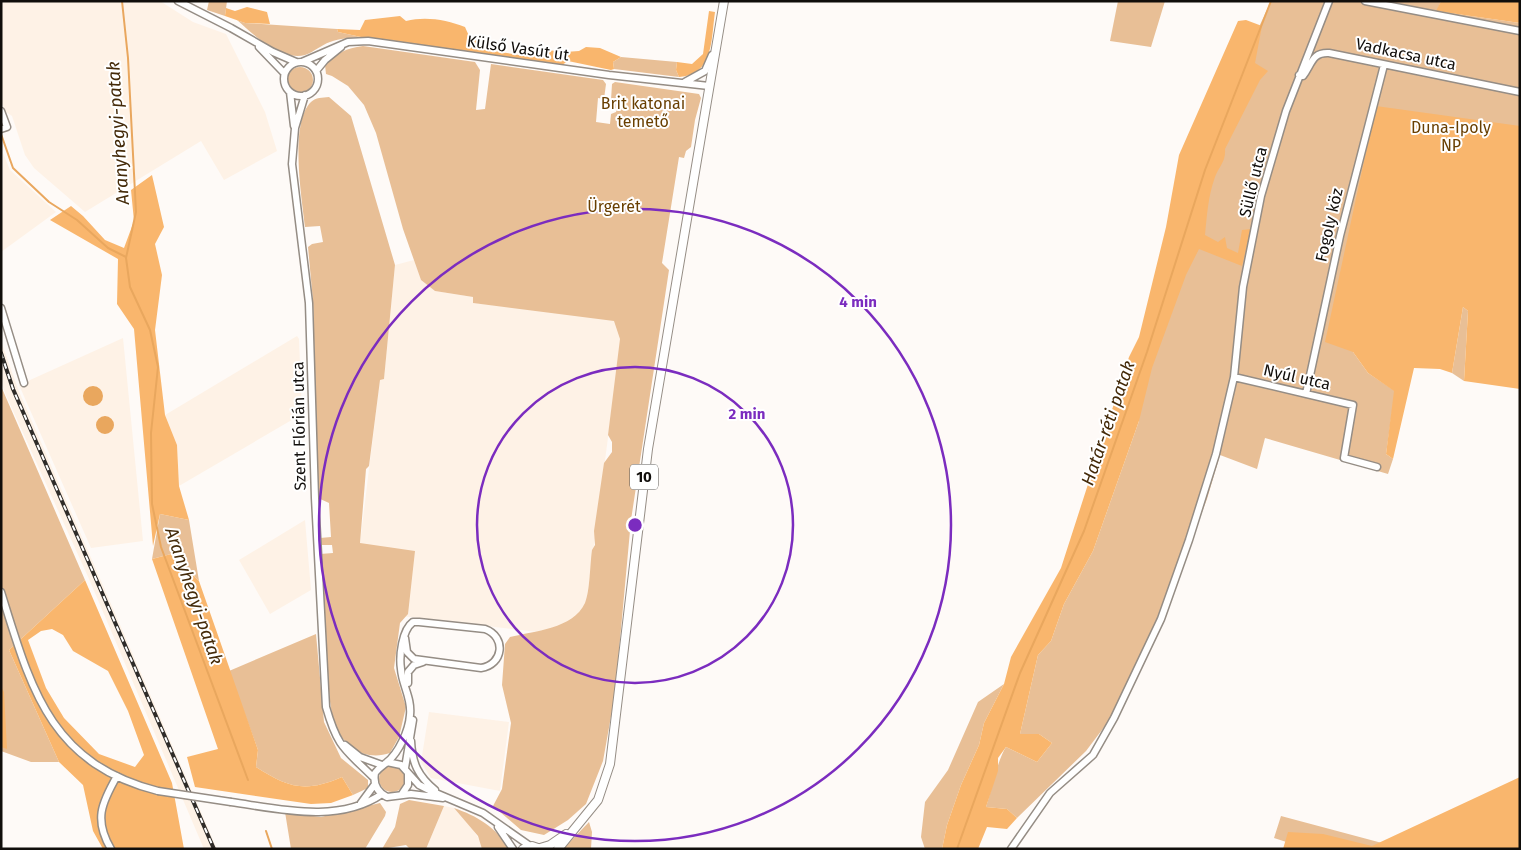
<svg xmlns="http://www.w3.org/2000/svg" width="1521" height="850" font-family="'Fira Sans',sans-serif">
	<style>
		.built { fill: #fef2e6 }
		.green { fill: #e8bf96 }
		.forest { fill: #f9b66d; fill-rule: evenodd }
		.water { fill: #e9a75e }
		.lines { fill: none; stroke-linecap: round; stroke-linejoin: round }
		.stream { stroke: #e9a75e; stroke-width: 2 }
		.minor-casing { stroke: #958d85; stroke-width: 9 }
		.major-casing { stroke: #958d85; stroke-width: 10 }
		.minor { stroke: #fff; stroke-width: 6 }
		.major { stroke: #fff; stroke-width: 8 }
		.rail-casing { stroke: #2f2c29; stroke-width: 4 }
		.rail { stroke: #fff; stroke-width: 2; stroke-dasharray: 5.5; stroke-linecap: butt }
		.minor-bridge-casing { stroke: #958d85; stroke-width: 9; stroke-linecap: butt }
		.minor-bridge { stroke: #fff; stroke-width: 6 }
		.ring { fill: none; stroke: #7b2cbf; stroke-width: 2.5 }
		.labels { text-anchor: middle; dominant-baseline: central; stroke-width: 4; stroke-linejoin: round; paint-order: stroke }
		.shield { fill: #fff; stroke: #585654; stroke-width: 1 }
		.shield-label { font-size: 15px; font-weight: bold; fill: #110e0b }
		.street-label { font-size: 16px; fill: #110e0b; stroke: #fff }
		.park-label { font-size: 16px; fill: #693f01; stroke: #fff }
		.water-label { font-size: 18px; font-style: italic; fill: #442a09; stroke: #fff }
		.centre { fill: #7b2cbf; stroke: #fff; stroke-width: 2.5 }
		.ring-label { font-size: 15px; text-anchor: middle; font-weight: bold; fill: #7b2cbf; stroke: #fff; stroke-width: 4; stroke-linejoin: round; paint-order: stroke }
	</style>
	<rect width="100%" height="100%" fill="#fefaf7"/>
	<path class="built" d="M1,1H160L193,22L226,34L265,112L277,151L224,180L201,141L85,212L34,168L25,155L12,116L6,112L1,102Z
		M3,153L10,170L56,212L1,252Z
		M414,260L421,280L435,291L473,297V303L614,318L621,338L586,606L569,624L537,632L401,616L360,543L380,379H384L395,265Z
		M297,336L299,339L302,414L179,486L177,445L165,415Z
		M123,338L143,541L91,548L19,385Z
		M1,341L18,389L217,849H204L89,579L5,393L1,382Z
		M305,520L311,590L270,614L239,560Z
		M429,712L509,722L500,791L431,778L421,762Z
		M444,806L454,808L472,828L482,844V849H426Z"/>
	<path class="green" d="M209,1H227L225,16L207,10Z
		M1118,1H1165L1151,47L1110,41Z
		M1271,1H1441L1437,11L1520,23V168L1353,352L1368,373L1395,391L1386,454L1393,459L1388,474L1265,438L1257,469L1220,455L1207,499L1170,597L1111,718L1086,751L1017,818L1007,809L986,807C992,789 997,761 1006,747L1037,762L1052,743L1039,734H1020L1038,655L1051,641L1064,604L1093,551L1139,421L1125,414L1258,29Z
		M237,20L245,23L337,29L338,32L361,37C350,38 340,38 330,42C321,45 314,52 305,55C280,61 254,35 237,20Z
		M363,46L475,62L480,70L476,110L485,109L491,64L603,80L606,84L604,99L598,98L596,122L610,124L611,114L616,112L617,109L613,107V100H611L612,84L615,82L699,94L701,98L695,120L691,147L686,151L684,158L679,157L662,263L669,270L631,520L615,694L603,761L586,804L568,820L544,835L521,830L493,806L502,789L511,723L502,685L505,644L510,637C534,631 573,629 585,603C590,591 590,564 592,550L595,545L594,531L604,463L612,452V442L608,435L620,339L614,321L473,303V297L435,291L421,280L403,229L376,133L364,105L348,86L332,76L326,74L325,65C337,53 346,48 363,46Z
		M621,57L677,62L676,70L679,77L614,69L613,62Z
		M287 80a13 13 0 1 1 26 0a13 13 0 1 1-26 0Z
		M329,97L351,116L395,265L384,379L380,380L369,466L366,469L360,543L415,551L408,614L400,623L394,668L406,707L399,737L390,753C367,761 345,749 336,726C329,709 329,690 328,673C325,633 323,594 320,554L333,553L332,545H320V538L331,537L329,503L318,498L313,301L308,247L312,244L323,242L320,226L305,227C302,199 289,123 311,102C316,97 322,98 329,97Z
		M1463,307L1468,311L1464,381L1452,373Z
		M1,386L85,580L9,650L59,762H31L1,751Z
		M160,514L189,520L199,581L171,554L152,559Z
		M316,634L324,722L341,758L368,780V788L353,795L342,777C305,793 289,788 256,767L258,750L229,671Z
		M1004,684L984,723L979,745L961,785L947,825L942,849H925L921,837L925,802L948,770L978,702Z
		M379 779a13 13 0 1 1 26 0a13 13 0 1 1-26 0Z
		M409,800L444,806L426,849H410L406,845L382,849L395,827L400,804Z
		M380,803L386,812L385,816L365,849H291L285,812L321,817Z
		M454,808C477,816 496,827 509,849H482L478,836Z
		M1281,816L1397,847L1520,849H1308L1274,838Z
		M589,822L592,832L591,849H563Z"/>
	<path class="forest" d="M1441,1H1520V23L1436,11Z
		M247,7L267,12L270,24L245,23L225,16L226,8L235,11Z
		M709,11L715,12C711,39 714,75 679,77L676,70L677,62L692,64L703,54Z
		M400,16L406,21C426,16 447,20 465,27L469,36L480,39L483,49L519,55L521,47L565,52L579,51L586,47L600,48L621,57L613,62L614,69L611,70L568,61L562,65L361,37L338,32L337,29L360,30L365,20Z
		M1246,20L1262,26L1255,63L1268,71L1260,80L1225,149C1226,162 1219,166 1215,177C1208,196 1207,216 1205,235L1218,242L1225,237L1227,248L1238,253L1242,230L1251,229L1242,266L1199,249L1186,275L1152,368L1139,421L1093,551L1064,604L1051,641L1038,655L1020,734H1039L1052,743L1037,762L1006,747L998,758V771L986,807L1007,809L1017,818L1007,829L987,827L978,849H942L947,825L961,785L979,745L984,723L1004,684L1011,657L1061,568L1129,357L1139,337L1166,227L1179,155L1238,21Z
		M1376,106L1520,126V389L1464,381L1468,311L1463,307L1452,373L1440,369L1414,368L1393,459L1386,454L1394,391L1368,373L1353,352L1325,342Z
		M152,175L164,227L155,244L162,275L155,330L165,415L177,445L179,486L189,520L160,514L153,546L134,329L117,304L118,259L50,220L71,206L83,216L105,240L124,248L134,221L131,190Z
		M171,554L199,581L258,750L256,767C289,788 305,793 342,777L353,795L331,803L311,804L195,787L187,757L218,749L152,559Z
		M85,580L172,783L184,849H103L93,831L83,785L59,762L9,650ZM52,629L63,635L73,651L108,671L128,711L144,755L135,767L99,754L64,718L46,688L28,640L41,631Z
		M1,686L4,692L7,749L1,747Z
		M1520,777V849H1283L1288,832L1323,834L1372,846Z"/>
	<path class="water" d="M83 396a10 10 0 1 1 20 0a10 10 0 1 1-20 0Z
		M96 425a9 9 0 1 1 18 0a9 9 0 1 1-18 0Z"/>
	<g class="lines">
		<path class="stream" d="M122,1L128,58L136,212L126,258L130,287L150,330L158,367L151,433L152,504L161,547L248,780
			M1,134L13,168L49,202L77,220L108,248L126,257
			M266,831L272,849
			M957,849L1020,673L1084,531L1147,352L1205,170L1271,1"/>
		<g class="minor-casing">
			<path id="minor" d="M178,1L231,28L273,52L296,62
				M1365,1L1520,31
				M259,47L284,73
				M284 79a17 17 0 1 1 34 0a17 17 0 1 1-34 0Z
				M302,62L348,42L368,41L609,75L709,86
				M316,71L325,60L341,47
				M1299,75L1303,76C1312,64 1312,52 1329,53L1520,92
				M685,82L705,71L712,55
				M290,92L294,126
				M305,95L295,128L292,164L309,303L315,498L326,707C338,749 345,749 374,778
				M1,111L7,127L1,129
				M1,308L24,383
				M1234,377L1353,405L1344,458L1377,467
				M1306,394L1340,236L1384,65
				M1,592C31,688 49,763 158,791
				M405,638L407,652L414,659L481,668C503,665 507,637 485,629L419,622H413C402,630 399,656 401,669C402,685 412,698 410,715C409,730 399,753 386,763C382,766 379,768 375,773C373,784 377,792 387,797L411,794L443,798
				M408,683V672L414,665L423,662
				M411,741C412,763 418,776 435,790
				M345,745L360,757L382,765
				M387,762L401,765L419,785L431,791L483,813L530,846
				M405,768L413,720
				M402,794L408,785V774
				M231,802C280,809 338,824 382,794
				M361,803L375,784
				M498,827L513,849
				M111,849C94,820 101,804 117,776
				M1011,849L1050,793L1093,755L1114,718L1161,619L1189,540L1216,454L1234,377L1243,287L1261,196L1286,111L1329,1"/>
		</g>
		<g class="major-casing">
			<path id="major" d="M540,848L550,845L566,834
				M523,849L532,846L541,849
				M558,849L598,800L610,764L648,449L724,1"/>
		</g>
		<use href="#minor" class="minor"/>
		<use href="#major" class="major"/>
		<g class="rail-casing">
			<path id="rail" d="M1,353L13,389L214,849"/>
		</g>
		<use href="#rail" class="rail"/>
		<g class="minor-bridge-casing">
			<path id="minor-bridge" d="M158,791L231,802"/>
		</g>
		<use href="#minor-bridge" class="minor-bridge"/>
	</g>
	<g class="ring">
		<circle cx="635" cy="525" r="158"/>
		<circle cx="635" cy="525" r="316"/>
	</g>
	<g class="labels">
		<rect class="shield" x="630" y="464.5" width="28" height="25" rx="4"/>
		<g class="shield-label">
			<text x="644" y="477">10</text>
		</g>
		<g class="street-label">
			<text transform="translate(518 48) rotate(8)">Külső Vasút út</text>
			<text transform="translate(1406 54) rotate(12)">Vadkacsa utca</text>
			<text transform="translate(1253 182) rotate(-76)">Süllő utca</text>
			<text transform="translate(1329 225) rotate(-77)">Fogoly köz</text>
			<text transform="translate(1297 377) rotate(13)">Nyúl utca</text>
			<text transform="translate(299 426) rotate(-91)">Szent Flórián utca</text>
		</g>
		<g class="park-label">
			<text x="643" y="103">Brit katonai<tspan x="643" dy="18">temető</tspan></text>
			<text x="1451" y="127">Duna-Ipoly<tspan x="1451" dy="18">NP</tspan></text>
			<text x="614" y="206">Ürgerét</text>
		</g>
		<g class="water-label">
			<text transform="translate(118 133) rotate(-94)">Aranyhegyi-patak</text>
			<text transform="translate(1108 423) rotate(-71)">Határ-réti patak</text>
			<text transform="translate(194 596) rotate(71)">Aranyhegyi-patak</text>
		</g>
	</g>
	<circle cx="635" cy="525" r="8" class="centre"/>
	<g class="ring-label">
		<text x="858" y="307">4 min</text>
		<text x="747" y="419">2 min</text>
	</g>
	<rect width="1521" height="850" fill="none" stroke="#110e0b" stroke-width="5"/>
</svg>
